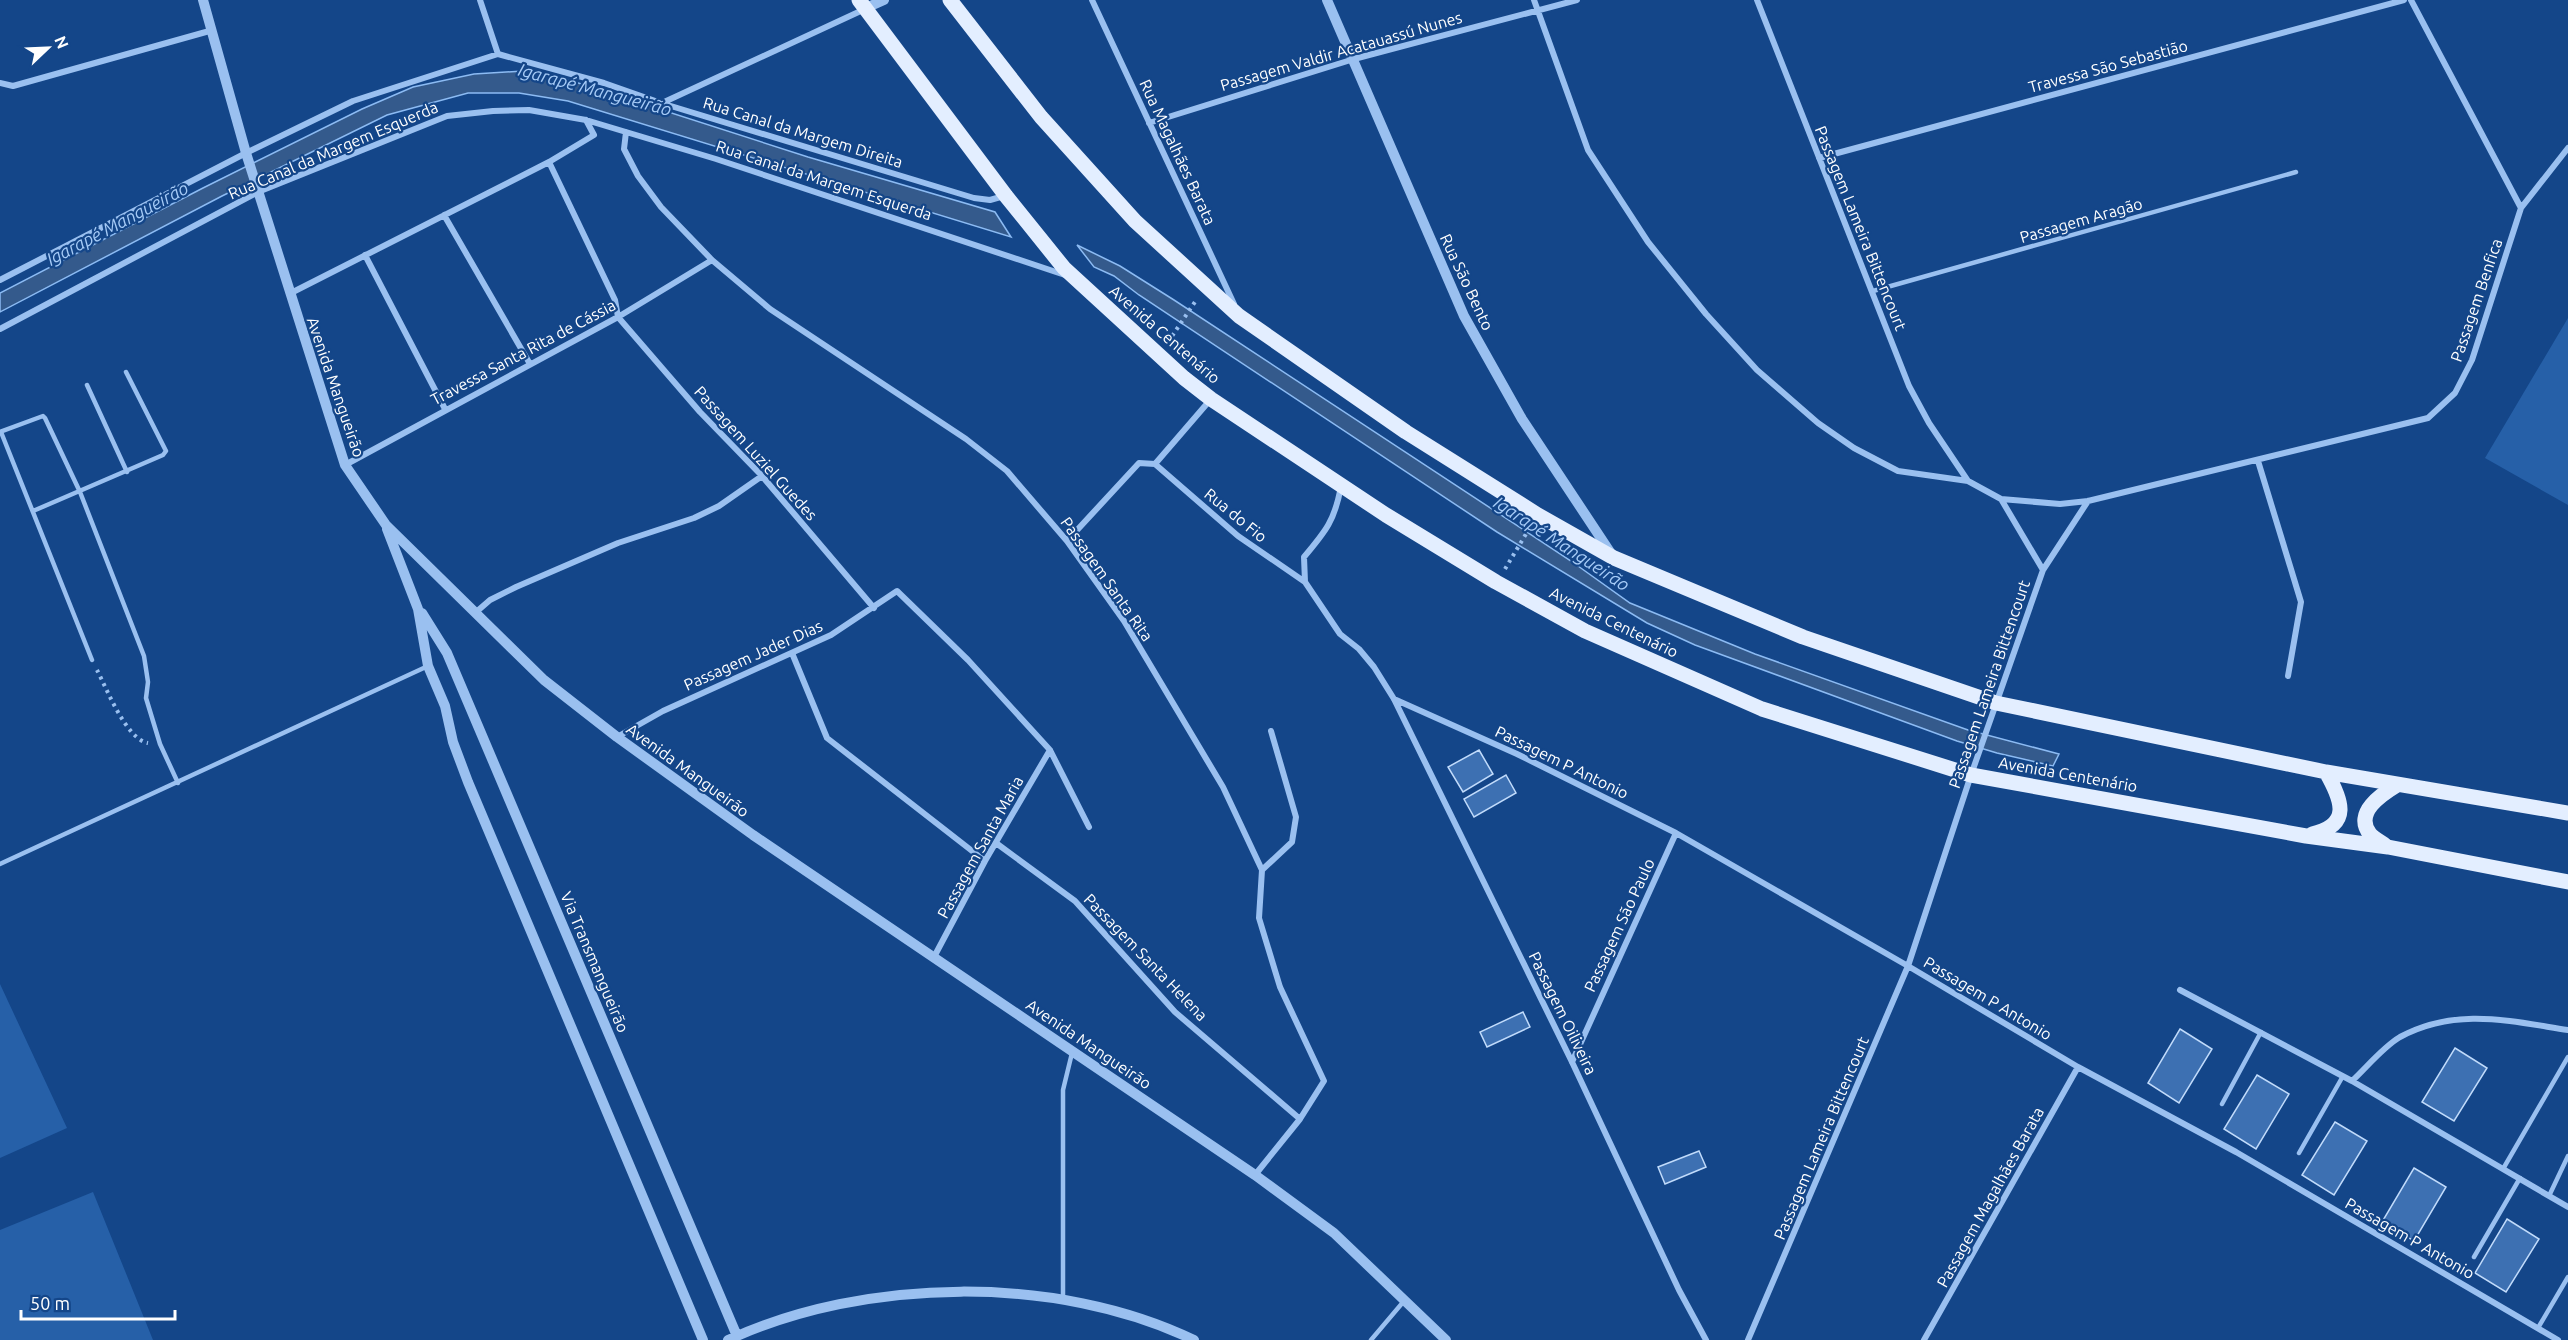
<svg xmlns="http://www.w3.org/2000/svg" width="2568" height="1340" font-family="Ubuntu,sans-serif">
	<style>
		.green { fill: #2660a8 }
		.water { fill: #345a8c; stroke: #8cbbf3; stroke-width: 1.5 }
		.building { fill: #3d70b2; stroke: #c1dbfb; stroke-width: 1.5 }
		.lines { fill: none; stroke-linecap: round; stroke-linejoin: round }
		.path { stroke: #9ac0f0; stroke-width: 4; stroke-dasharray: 3 4.5; stroke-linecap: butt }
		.service { stroke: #9ac0f0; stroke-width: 4.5 }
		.minor { stroke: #9ac0f0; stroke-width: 6 }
		.tertiary { stroke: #9ac0f0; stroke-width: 10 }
		.primary { stroke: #e3eeff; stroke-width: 15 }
		.labels { text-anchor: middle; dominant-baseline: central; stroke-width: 4.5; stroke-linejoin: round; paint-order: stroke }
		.street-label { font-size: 16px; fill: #fff; stroke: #144689 }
		.water-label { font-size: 18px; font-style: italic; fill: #a6cbf7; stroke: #144689 }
	</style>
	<rect width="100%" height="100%" fill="#144689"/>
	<path class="green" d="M2568,318V505L2485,458Z
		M0,984L67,1128L0,1158Z
		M93,1192L153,1340H0V1230Z"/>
	<path class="water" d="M523,71L572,81L808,157L995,212L1011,237L568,101L519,93H468L387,115L222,196L0,312V293L203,188L362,109L413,87L474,74Z
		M1077,245L1120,266L1174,300L1571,561L1630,603L1755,654L1968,730L2059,754L2053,766L1997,753L1957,741L1695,645L1647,623L1497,532L1139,295L1114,276L1094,267Z"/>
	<path class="building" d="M1479,750L1493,774L1463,792L1448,767Z
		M1506,775L1516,793L1474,817L1464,799Z
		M1523,1012L1530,1027L1487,1047L1480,1032Z
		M2180,1029L2212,1049L2179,1103L2148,1083Z
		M2455,1048L2487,1068L2454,1121L2422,1102Z
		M2257,1075L2289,1094L2256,1149L2224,1129Z
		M2335,1122L2367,1141L2334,1195L2302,1175Z
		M1699,1151L1706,1167L1665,1184L1658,1167Z
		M2414,1168L2446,1187L2414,1241L2382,1222Z
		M2507,1219L2539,1239L2506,1292L2475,1273Z"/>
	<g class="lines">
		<path class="path" d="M1168,342L1197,299
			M1505,569L1529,529
			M97,670C107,689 126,739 148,743"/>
		<path class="service" d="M1873,291L2296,172
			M87,385L127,472
			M0,432L43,416L45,418L80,492L144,656L148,682L146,698L160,744L178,783
			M1,432L92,660
			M33,511L163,455L166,451L126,372
			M0,864L428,666
			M2222,1104L2261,1032
			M2299,1153L2343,1076
			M2503,1169L2568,1057
			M2549,1196L2568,1156
			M2474,1257L2520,1178
			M1063,1299V1090L1072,1053
			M2538,1328L2568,1277
			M1371,1340L1404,1301"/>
		<path class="minor" d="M480,0L498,54
			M1092,0L1234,304
			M1534,0L1588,150L1648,242L1706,314L1757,370L1818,423L1854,448L1898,471L1968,481
			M1757,0L1909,386L1929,423L1968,481L2001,499L2043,570
			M2411,0L2521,208
			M0,83L13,86L213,30
			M662,103L865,9
			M1149,123L1354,59L1577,0
			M626,132L624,149L638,176L661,207L712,260L770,309L966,439L1007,471L1067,541L1124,621L1223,787L1262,870L1259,918L1280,987L1324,1081L1300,1119L1255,1175
			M1819,158L2404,0
			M549,162L615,300L618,317
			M444,215L530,364
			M365,255L445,409
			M0,280L246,153L353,101L498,54L604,83L661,103L974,198L990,200L1004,196
			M289,294L549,162L594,135L586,120
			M618,317L700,412L762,476L874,608
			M0,329L258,192L447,116L493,111L529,110L586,120L716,159L1065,275
			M2258,461L2301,602L2288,676
			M1155,464L1238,536L1305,582
			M345,465L618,317L712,260
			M1341,486C1335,520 1326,531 1304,557L1305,582L1340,634L1359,649L1374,667L1394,699L1572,1062L1679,1290L1706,1340
			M2001,499L2060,504L2088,501L2428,418L2455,393L2472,360L2521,208L2568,148
			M1067,541L1139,463L1155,464L1211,399
			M475,613L490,600L516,587L618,543L694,518L719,506L762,476
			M792,653L827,738L985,861
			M1394,699L1517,754L1676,833L1908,966L2078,1067L2236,1152L2558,1340
			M617,737L663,711L831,635L897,591L968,660L1050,750L1089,827
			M996,843L1075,901L1175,1012L1300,1119
			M1262,870L1292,842L1296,817L1271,731
			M934,957L985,861L1050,750
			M2180,990L2352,1081L2568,1207
			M1572,1062L1676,833
			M2352,1081C2367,1067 2383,1047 2400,1037C2456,1007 2509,1021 2568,1030
			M1748,1340L1908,966L1971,775L2043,570L2088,501
			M1924,1340L2078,1067"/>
		<path class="tertiary" d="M203,0L246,153L345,465L386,525L544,680L617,737L753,835L1255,1175L1334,1233L1446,1340
			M1327,0L1464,316L1522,419L1612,555
			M866,8L884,0
			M387,529L418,609L428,666L445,706L453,742L468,782L703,1340
			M422,613L447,653L737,1336
			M728,1340C865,1277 1057,1274 1194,1340"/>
		<path class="primary" d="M859,0L1006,196L1064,268L1184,378L1211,399L1386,515L1496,582L1585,631L1762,709L1971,775L2306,836L2388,847L2568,882
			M950,0L1041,117L1135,221L1239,316L1406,432L1538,515L1614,558L1803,637L1996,703L2326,772L2568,813
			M2312,834C2352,825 2342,800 2326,772
			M2386,846C2382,842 2374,839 2370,834C2353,813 2382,794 2397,785"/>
	</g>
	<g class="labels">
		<g class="street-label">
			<text transform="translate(1341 51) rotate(-16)">Passagem Valdir Acatauassú Nunes</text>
			<text transform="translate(2108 66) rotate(-15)">Travessa São Sebastião</text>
			<text transform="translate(803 132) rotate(17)">Rua Canal da Margem Direita</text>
			<text transform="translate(333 150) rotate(-23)">Rua Canal da Margem Esquerda</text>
			<text transform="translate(1178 152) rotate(65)">Rua Magalhães Barata</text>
			<text transform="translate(824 180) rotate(18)">Rua Canal da Margem Esquerda</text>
			<text transform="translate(2081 220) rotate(-16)">Passagem Aragão</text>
			<text transform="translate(1861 228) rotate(68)">Passagem Lameira Bittencourt</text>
			<text transform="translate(1467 282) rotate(65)">Rua São Bento</text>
			<text transform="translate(2476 300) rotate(-71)">Passagem Benfica</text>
			<text transform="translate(1165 334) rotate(41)">Avenida Centenário</text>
			<text transform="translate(523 352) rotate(-28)">Travessa Santa Rita de Cássia</text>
			<text transform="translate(336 387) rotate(71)">Avenida Mangueirão</text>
			<text transform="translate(756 453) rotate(48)">Passagem Luziel Guedes</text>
			<text transform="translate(1236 515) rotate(39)">Rua do Fio</text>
			<text transform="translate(1107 579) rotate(55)">Passagem Santa Rita</text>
			<text transform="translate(1614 622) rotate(26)">Avenida Centenário</text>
			<text transform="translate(753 655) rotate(-24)">Passagem Jader Dias</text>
			<text transform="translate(1989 684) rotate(-71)">Passagem Lameira Bittencourt</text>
			<text transform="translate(1562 762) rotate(26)">Passagem P Antonio</text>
			<text transform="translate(688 770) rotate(36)">Avenida Mangueirão</text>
			<text transform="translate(2068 774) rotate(10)">Avenida Centenário</text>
			<text transform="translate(980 847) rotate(-61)">Passagem Santa Maria</text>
			<text transform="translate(1619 925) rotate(-65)">Passagem São Paulo</text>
			<text transform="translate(1146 957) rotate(46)">Passagem Santa Helena</text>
			<text transform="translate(595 962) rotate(67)">Via Transmangueirão</text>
			<text transform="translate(1988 998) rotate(31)">Passagem P Antonio</text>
			<text transform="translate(1563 1013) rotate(64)">Passagem Oiliveira</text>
			<text transform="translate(1089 1044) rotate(34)">Avenida Mangueirão</text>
			<text transform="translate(1821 1138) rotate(-67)">Passagem Lameira Bittencourt</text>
			<text transform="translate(1990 1197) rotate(-61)">Passagem Magalhães Barata</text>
			<text transform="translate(2410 1238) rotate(30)">Passagem P Antonio</text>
		</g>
		<g class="water-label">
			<text transform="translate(595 89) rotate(15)">Igarapé Mangueirão</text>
			<text transform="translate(117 223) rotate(-28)">Igarapé Mangueirão</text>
			<text transform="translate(1562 543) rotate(33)">Igarapé Mangueirão</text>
		</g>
	</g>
	<g transform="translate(48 48) rotate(67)" stroke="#144689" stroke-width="4.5" paint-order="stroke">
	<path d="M0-4.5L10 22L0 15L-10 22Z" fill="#ffffff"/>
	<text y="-9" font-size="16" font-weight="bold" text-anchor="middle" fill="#ffffff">N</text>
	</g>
	<path d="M21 1310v9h154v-9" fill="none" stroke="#ffffff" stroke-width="3"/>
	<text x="30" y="1310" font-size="18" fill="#ffffff" stroke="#144689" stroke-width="4.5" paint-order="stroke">50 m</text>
</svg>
